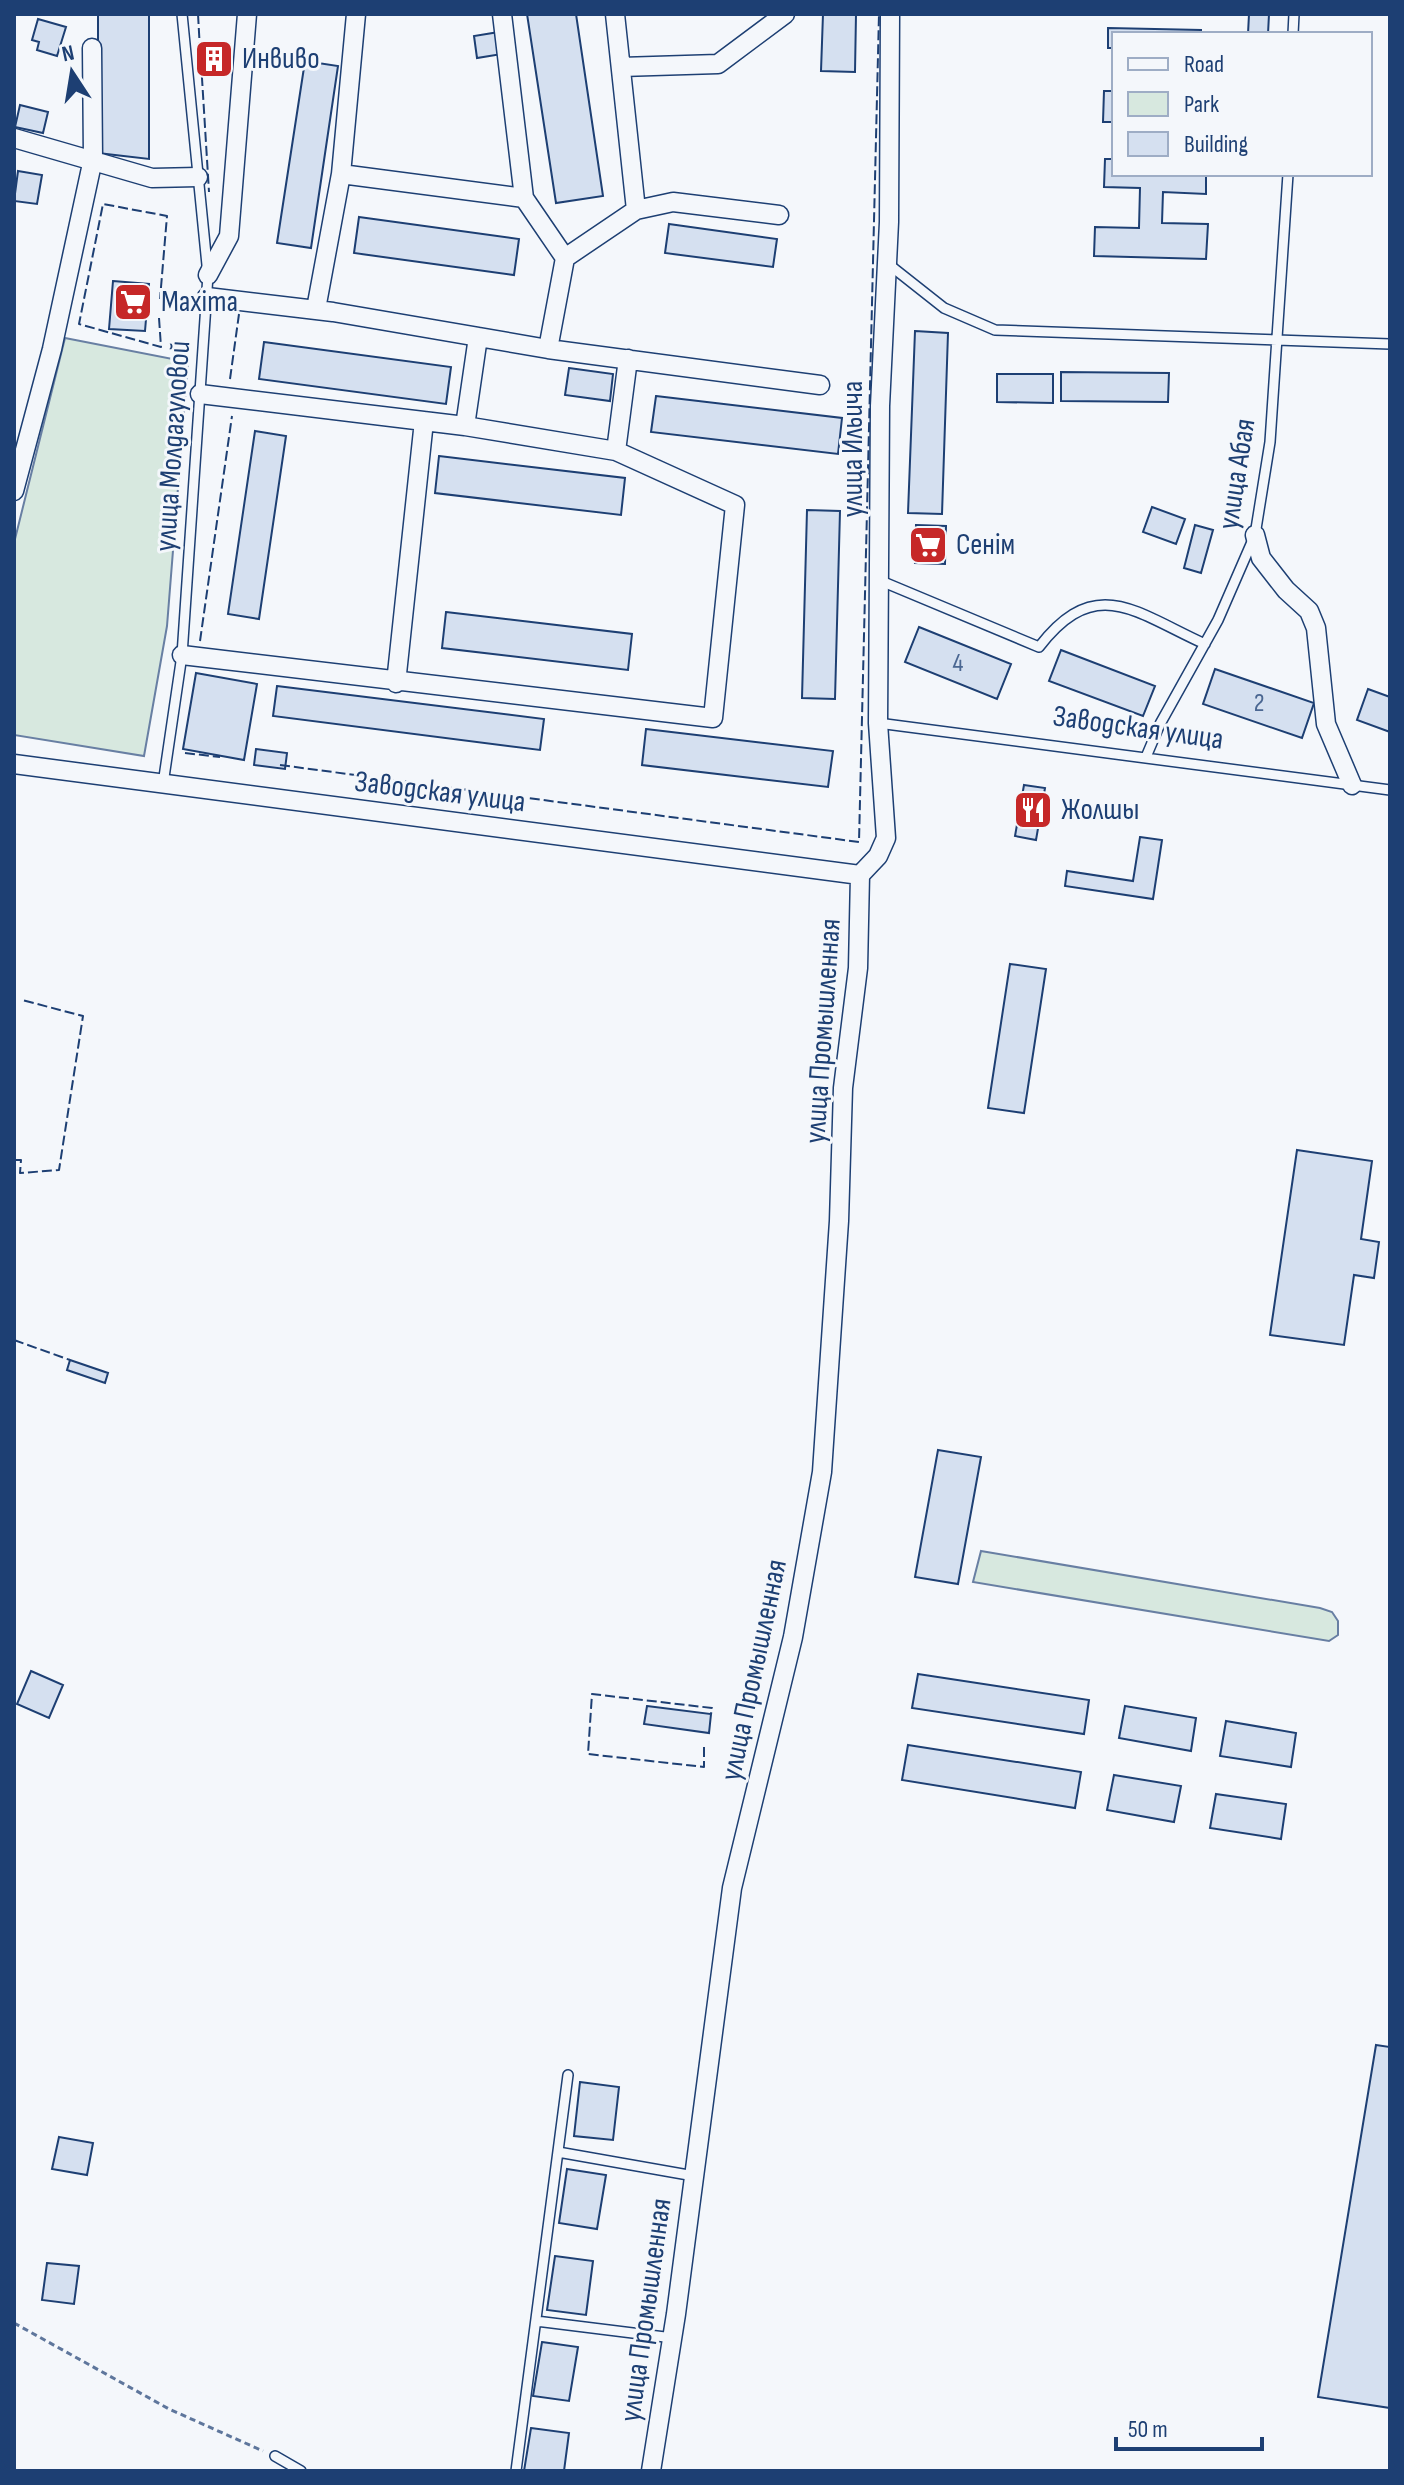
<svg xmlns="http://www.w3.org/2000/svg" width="1404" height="2485" font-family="'Sofia Sans Condensed',sans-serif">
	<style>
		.green { fill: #d7e8df; stroke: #687fa3; stroke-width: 2 }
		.building { fill: #d5e0f0; stroke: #1d3f73; stroke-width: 2 }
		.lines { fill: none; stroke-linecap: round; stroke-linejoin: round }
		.lane-casing { stroke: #1d3f73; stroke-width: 12 }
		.street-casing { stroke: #1d3f73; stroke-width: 21 }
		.path { stroke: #5e769c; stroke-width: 3; stroke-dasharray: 6 4; stroke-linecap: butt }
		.lane { stroke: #f4f7fb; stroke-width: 9 }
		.street { stroke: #f4f7fb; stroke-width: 18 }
		.fence { stroke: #1d3f73; stroke-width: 2; stroke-dasharray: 10 4; stroke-linecap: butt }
		.labels { text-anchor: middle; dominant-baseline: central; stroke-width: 6; stroke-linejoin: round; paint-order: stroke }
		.number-label { font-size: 26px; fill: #4b6792 }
		.poi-label { font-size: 30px; fill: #1d3f73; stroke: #f4f7fb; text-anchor: start }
		.street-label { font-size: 30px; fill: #1d3f73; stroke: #f4f7fb }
	</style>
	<rect width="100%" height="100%" fill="#f4f7fb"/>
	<path class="green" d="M65,338L188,362L167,626L144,756L14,735V543Z
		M981,1551L1320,1608L1332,1612L1338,1621V1635L1329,1641L973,1582Z"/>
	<path class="building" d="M98,14H149V159L98,153Z
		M527,14H576L603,196L556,203Z
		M823,14H856L855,72L821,71Z
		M1249,14H1269L1268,34H1248Z
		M38,19L66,27L57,56L37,50L39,42L32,40Z
		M1108,28L1201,30V34H1114V48H1108Z
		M499,32L502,54L477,58L474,36Z
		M223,45L226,70L204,73L201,47Z
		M305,61L338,66L311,248L277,243Z
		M1104,91H1114V122H1103Z
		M20,105L48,112L43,133L15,127Z
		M1105,159H1114V174H1206V194L1163,192L1162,223L1208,224L1206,259L1094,256L1095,227L1139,228L1140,188L1104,187Z
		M18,171L42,175L37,204L14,201Z
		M359,217L519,239L514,275L354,253Z
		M669,224L777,239L773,267L665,253Z
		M113,281L149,284L145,331L109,329Z
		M915,331L948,333L942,514L908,513Z
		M264,342L451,367L446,404L259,379Z
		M569,368L613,374L610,401L565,395Z
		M1061,372L1169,373L1168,402L1061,401Z
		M997,374H1053V403L997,402Z
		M656,396L842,418L838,454L651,432Z
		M255,431L286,436L259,619L228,614Z
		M439,456L625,478L621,515L435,493Z
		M1152,507L1185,519L1176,544L1143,532Z
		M807,510L840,511L835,699L802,698Z
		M916,525L946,526L945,564L915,563Z
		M1195,525L1213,530L1201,573L1184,568Z
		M446,612L632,634L628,670L442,648Z
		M919,627L1011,664L997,699L905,662Z
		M1061,650L1155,686L1143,716L1049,681Z
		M1215,669L1314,703L1302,738L1203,704Z
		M196,673L257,684L244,760L183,749Z
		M277,686L544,719L540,750L273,716Z
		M1368,689L1390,697V732L1357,720Z
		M646,729L833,751L828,787L642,765Z
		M256,749L287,753L285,769L254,765Z
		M1024,785L1045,788L1036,840L1015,836Z
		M1140,837L1162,840L1153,899L1065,886L1067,871L1133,881Z
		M1010,964L1046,969L1024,1113L988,1108Z
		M1297,1150L1372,1161L1361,1239L1379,1242L1374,1278L1354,1275L1344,1345L1270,1335Z
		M70,1360L108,1373L105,1383L67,1370Z
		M938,1450L981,1457L958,1584L915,1577Z
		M31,1671L63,1685L49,1718L17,1704Z
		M918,1674L1089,1700L1084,1734L912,1708Z
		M647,1706L711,1714L709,1733L644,1724Z
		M1125,1706L1196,1718L1191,1751L1119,1738Z
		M1226,1721L1296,1733L1291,1767L1220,1756Z
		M908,1745L1081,1772L1075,1808L902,1780Z
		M1114,1775L1181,1786L1174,1822L1107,1810Z
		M1216,1794L1286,1804L1281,1839L1210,1828Z
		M1376,2045L1390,2047V2408L1318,2397Z
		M580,2082L619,2087L613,2140L574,2136Z
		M59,2137L93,2143L87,2175L52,2169Z
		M567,2169L606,2175L597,2229L559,2223Z
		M555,2256L593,2261L586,2315L547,2310Z
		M47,2263L79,2266L74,2304L42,2300Z
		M542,2342L578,2347L569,2401L533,2396Z
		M531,2428L569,2433L564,2471H524Z"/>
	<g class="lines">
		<g class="lane-casing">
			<path id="lane" d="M1293,34L1294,14
				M887,263L944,308L995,330L1390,344
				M881,581L1039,647C1096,573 1136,613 1205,644
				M878,723L1390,790
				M1146,757L1160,724L1218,620L1255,535L1270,442L1288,174
				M163,784L182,655L208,275L182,14
				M558,2152L694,2176
				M536,2321L673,2338
				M275,2456L301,2471
				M516,2471L568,2075"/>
		</g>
		<g class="street-casing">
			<path id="street" d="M502,14L524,198L565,258
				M621,67L718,64L785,14
				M14,138L152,178L198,177
				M341,174L524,198
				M636,210L673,202L779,215
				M208,275L229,236L247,14
				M207,297L333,312L548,349L820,385
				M316,309L341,174L356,14
				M548,349L565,258L636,210L615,14
				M200,394L465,426
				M616,451L628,359
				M14,491L52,349L93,159L92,48
				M1255,535L1261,558L1286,590L1309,611L1316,628L1326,724L1352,785
				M182,655L713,718L735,505L616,451L465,426L478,337
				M396,683L424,421
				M14,764L860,875
				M860,875L878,856L886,838L878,723L880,406L889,222L890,14
				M651,2471L676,2314L732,1888L793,1637L822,1472L839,1221L843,1088L858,968L860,875"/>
		</g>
		<path class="path" d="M14,2323L169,2409L263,2451"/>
		<use href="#lane" class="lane"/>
		<use href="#street" class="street"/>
		<path class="fence" d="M198,14L200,50
			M201,62L209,192
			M159,318L161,347L79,324L103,204L167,216L160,299
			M230,379L239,314
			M200,641L232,416
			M185,753L220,757
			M280,765L859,842L879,14
			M14,1160H21L20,1173L59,1170L83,1016L22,1000
			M14,1340L70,1360
			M704,1747V1767L588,1754L592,1694L712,1708L711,1714"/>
	</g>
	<defs>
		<g id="building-square" transform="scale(2)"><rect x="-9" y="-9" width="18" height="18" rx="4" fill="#c62828" stroke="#f4f7fb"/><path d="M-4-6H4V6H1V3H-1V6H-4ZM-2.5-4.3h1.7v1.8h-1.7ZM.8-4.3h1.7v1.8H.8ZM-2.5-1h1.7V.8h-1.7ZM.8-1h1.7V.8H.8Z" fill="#fff"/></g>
		<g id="supermarket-square" transform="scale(2)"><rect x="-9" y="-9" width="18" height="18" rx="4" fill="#c62828" stroke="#f4f7fb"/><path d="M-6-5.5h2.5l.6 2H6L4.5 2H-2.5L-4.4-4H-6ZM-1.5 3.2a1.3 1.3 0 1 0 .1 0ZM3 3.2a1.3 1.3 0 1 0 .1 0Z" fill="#fff"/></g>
		<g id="restaurant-square" transform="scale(2)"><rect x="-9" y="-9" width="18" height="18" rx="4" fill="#c62828" stroke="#f4f7fb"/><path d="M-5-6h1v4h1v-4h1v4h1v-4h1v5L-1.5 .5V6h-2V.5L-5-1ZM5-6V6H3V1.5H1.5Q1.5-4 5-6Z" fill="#fff"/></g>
	</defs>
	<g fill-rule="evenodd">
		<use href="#building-square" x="214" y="59"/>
		<use href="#supermarket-square" x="133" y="302"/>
		<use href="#supermarket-square" x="928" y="545"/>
		<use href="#restaurant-square" x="1033" y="810"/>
	</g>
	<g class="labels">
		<g class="number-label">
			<text x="958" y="663">4</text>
			<text x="1259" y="703">2</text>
		</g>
		<g class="poi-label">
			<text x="242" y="59">Инвиво</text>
			<text x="161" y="302">Maxima</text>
			<text x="956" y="545">Сенiм</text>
			<text x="1061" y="810">Жолшы</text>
		</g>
		<g class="street-label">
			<text transform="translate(173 446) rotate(-86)">улица Молдагуловой</text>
			<text transform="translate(853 449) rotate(-90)">улица Ильича</text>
			<text transform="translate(1237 474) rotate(-81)">улица Абая</text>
			<text transform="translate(1138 728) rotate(8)">Заводская улица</text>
			<text transform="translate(440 792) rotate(7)">Заводская улица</text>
			<text transform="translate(823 1031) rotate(-86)">улица Промышленная</text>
			<text transform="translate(754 1670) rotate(-78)">улица Промышленная</text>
			<text transform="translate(646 2310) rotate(-82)">улица Промышленная</text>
		</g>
	</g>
	<rect width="1404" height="2485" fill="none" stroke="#1d3f73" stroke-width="32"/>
	<rect x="1112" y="32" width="260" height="144" fill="#f4f7fb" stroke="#9eadc5" stroke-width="2"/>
	<rect x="1128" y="58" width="40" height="12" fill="#f4f7fb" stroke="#9eadc5" stroke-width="2"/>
	<text x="1184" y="72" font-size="24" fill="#1d3f73">Road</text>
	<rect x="1128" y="92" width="40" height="24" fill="#d7e8df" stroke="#9eadc5" stroke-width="2"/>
	<text x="1184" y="112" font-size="24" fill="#1d3f73">Park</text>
	<rect x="1128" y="132" width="40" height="24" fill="#d5e0f0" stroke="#9eadc5" stroke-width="2"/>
	<text x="1184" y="152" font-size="24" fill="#1d3f73">Building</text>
	<g transform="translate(72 72) rotate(348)" stroke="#f4f7fb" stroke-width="6" paint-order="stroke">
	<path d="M0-6L14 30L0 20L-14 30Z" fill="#1d3f73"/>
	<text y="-12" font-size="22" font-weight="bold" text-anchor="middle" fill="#1d3f73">N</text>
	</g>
	<path d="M1116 2437v12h146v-12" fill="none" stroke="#1d3f73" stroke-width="4"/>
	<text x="1128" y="2437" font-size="24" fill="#1d3f73" stroke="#f4f7fb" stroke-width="6" paint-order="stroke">50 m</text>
</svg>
